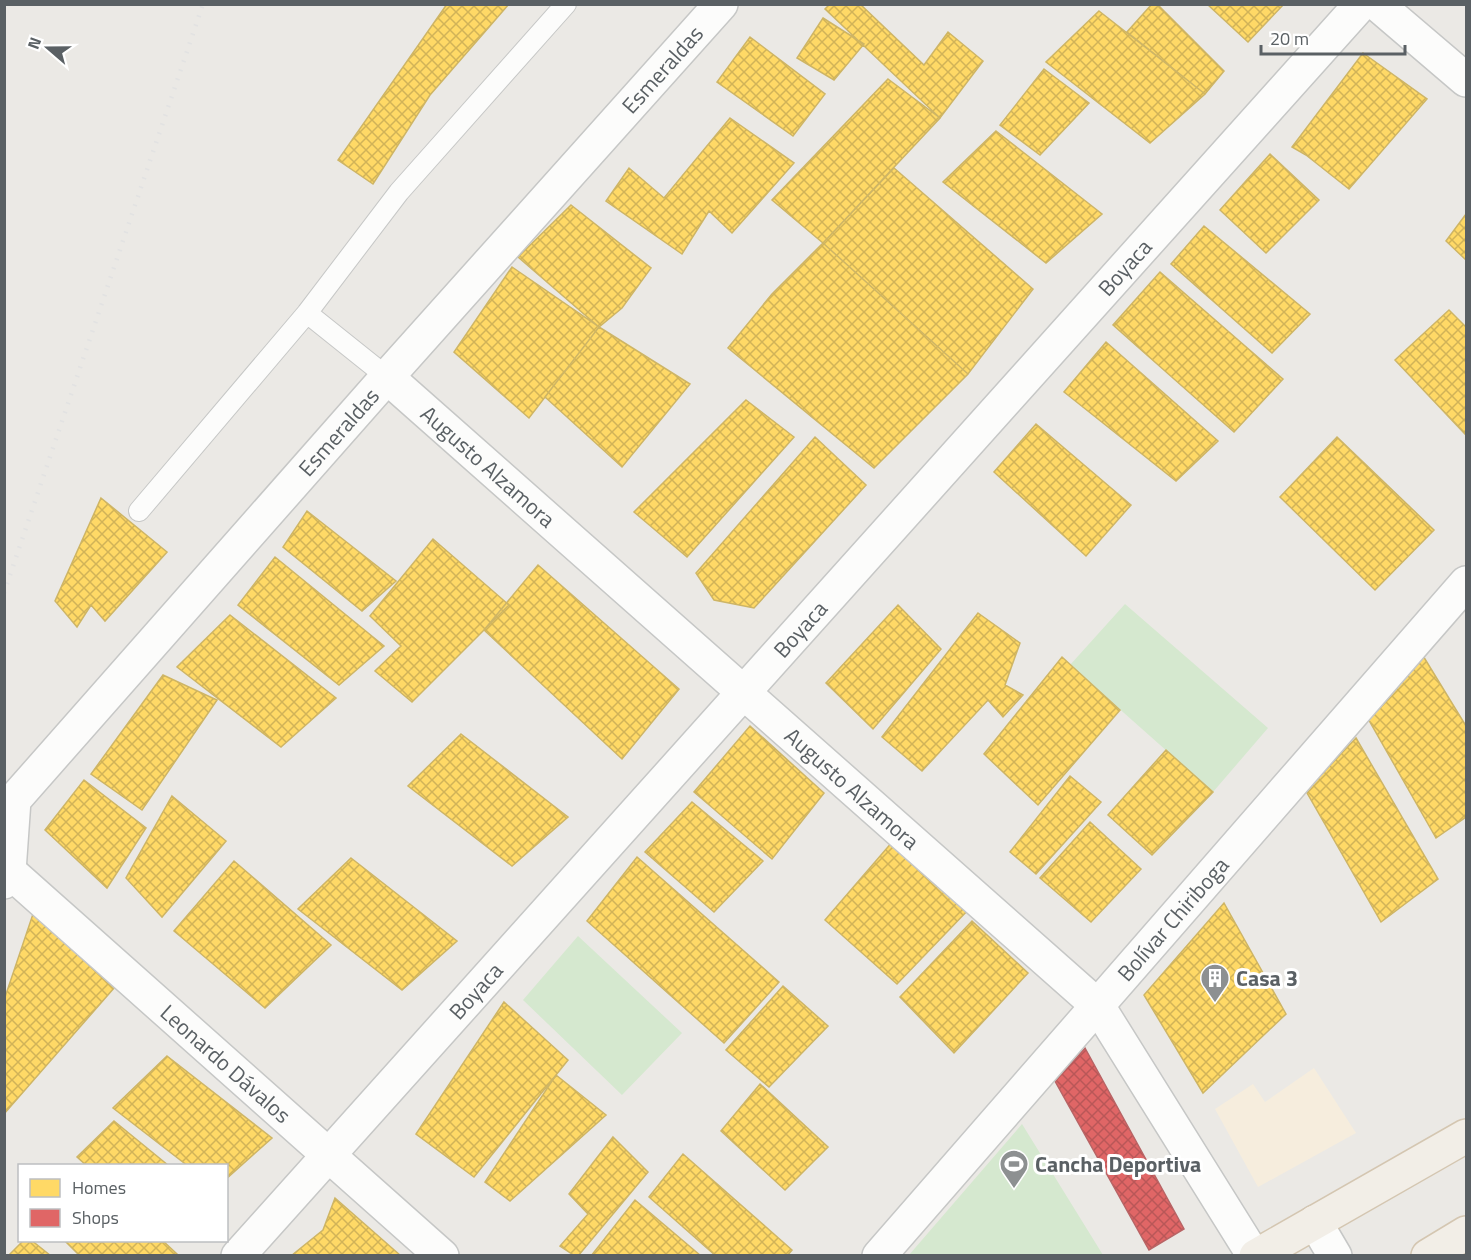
<svg xmlns="http://www.w3.org/2000/svg" width="1471" height="1260" font-family="'Titillium Web',sans-serif">
	<style>
		.commercial { fill: #f6eddd }
		.green { fill: #d5e8cf }
		.homes { fill: url(#homes-cross-hatch); stroke: #ceb565; stroke-width: 1.5 }
		.shops { fill: url(#shops-cross-hatch); stroke: #b86465; stroke-width: 1.5 }
		.lines { fill: none; stroke-linecap: round; stroke-linejoin: round }
		.service-casing { stroke: #c6c7c6; stroke-width: 22 }
		.minor-casing { stroke: #c6c7c6; stroke-width: 36 }
		.tertiary-casing { stroke: #c6c7c6; stroke-width: 36 }
		.primary-casing { stroke: #d4c6b1; stroke-width: 36 }
		.service { stroke: #fcfcfb; stroke-width: 20 }
		.minor { stroke: #fcfcfb; stroke-width: 33 }
		.tertiary { stroke: #fcfcfb; stroke-width: 33 }
		.primary { stroke: #f2eee7; stroke-width: 33 }
		.rail { stroke: #e2e2e2; stroke-width: 4.5; stroke-dasharray: 1.5 8; stroke-linecap: butt }
		.labels { text-anchor: middle; dominant-baseline: central; stroke-width: 6; stroke-linejoin: round; paint-order: stroke }
		.street-label { font-size: 22px; fill: #5a6064; stroke: #fff }
		.poi-label { font-size: 22px; font-weight: bold; fill: #5a6064; stroke: #fff; text-anchor: start }
	</style>
	<defs>
		<pattern id="homes-cross-hatch" width="8" height="8" patternUnits="userSpaceOnUse" patternTransform="scale(1.5)"><rect width="8" height="8" fill="#ffd966"/><path d="M0 0l8 8M0 8l8-8" fill="none" stroke="#d1b358"/></pattern>
		<pattern id="shops-cross-hatch" width="8" height="8" patternUnits="userSpaceOnUse" patternTransform="scale(1.5)"><rect width="8" height="8" fill="#e06666"/><path d="M0 0l8 8M0 8l8-8" fill="none" stroke="#b95758"/></pattern>
	</defs>
	<rect width="100%" height="100%" fill="#ebe9e5"/>
	<path class="commercial" d="M1314,1068L1356,1133L1258,1187L1215,1109L1253,1084L1265,1102Z"/>
	<path class="green" d="M1125,604L1268,728L1213,792L1070,665Z
		M578,936L682,1033L622,1095L523,1000Z
		M1022,1124L1103,1255H909Z"/>
	<path class="homes" d="M447,4H509L430,95L373,184L338,160Z
		M830,4H860L924,65L948,32L983,61L940,118L825,9Z
		M1152,4H1157L1224,71L1205,94L1127,32Z
		M1207,4H1284L1248,42Z
		M1099,11L1205,94L1150,143L1046,62Z
		M823,18L864,44L834,80L797,58Z
		M750,37L825,94L793,136L717,82Z
		M1363,53L1427,99L1349,189L1306,155L1292,147Z
		M1044,69L1089,103L1040,155L1000,125Z
		M888,79L940,118L823,243L772,200Z
		M730,118L794,163L732,233L709,211L682,254L606,201L629,168L664,198Z
		M996,131L1102,214L1046,263L943,182Z
		M1270,154L1319,200L1266,253L1220,210Z
		M894,168L1033,289L968,374L823,243Z
		M571,205L651,268L622,308L599,327L518,257Z
		M1466,214V260L1446,241Z
		M1204,226L1310,314L1272,353L1171,264Z
		M823,243L968,374L874,468L728,348L772,294Z
		M512,267L599,327L529,418L454,352Z
		M1160,272L1283,379L1234,432L1113,325Z
		M1449,310L1466,327V435L1395,360Z
		M599,327L690,384L622,467L545,397Z
		M1106,342L1218,441L1176,481L1064,392Z
		M746,400L794,437L687,557L634,512Z
		M1036,424L1131,505L1086,556L994,472Z
		M815,437L866,485L754,608L714,600L696,573Z
		M1337,437L1434,530L1375,590L1280,497Z
		M101,498L167,552L105,621L91,605L77,627L55,601Z
		M307,511L396,581L362,611L283,547Z
		M433,539L509,605L412,702L375,671L401,646L370,616Z
		M275,557L384,646L339,685L238,605Z
		M538,565L679,689L622,759L484,630Z
		M898,605L941,649L873,729L826,683Z
		M978,613L1020,643L1005,685L1023,695L1003,717L988,700L922,771L882,737Z
		M230,615L336,698L281,747L177,667Z
		M1417,646L1466,726V817L1436,838L1362,708Z
		M1062,657L1120,710L1038,805L984,754Z
		M163,675L217,700L142,810L91,774Z
		M750,726L824,793L772,859L694,792Z
		M461,734L568,817L512,866L408,786Z
		M1356,738L1438,879L1381,922L1306,791Z
		M1166,750L1213,792L1152,855L1108,815Z
		M1070,776L1101,802L1036,874L1010,852Z
		M84,780L146,828L107,888L45,830Z
		M172,796L226,841L162,917L126,878Z
		M692,802L763,861L714,912L645,852Z
		M1090,822L1141,869L1091,922L1040,878Z
		M893,841L969,909L897,984L825,920Z
		M637,857L779,982L724,1043L587,921Z
		M351,858L457,941L402,990L298,909Z
		M234,861L331,945L265,1008L174,931Z
		M1224,903L1286,1014L1203,1093L1144,995Z
		M33,914L114,988L4,1114V1000Z
		M972,921L1028,973L954,1053L900,997Z
		M783,986L828,1026L769,1087L726,1050Z
		M504,1002L568,1060L474,1177L416,1134Z
		M167,1056L272,1138L226,1179V1166H188L113,1108Z
		M556,1075L606,1115L510,1201L485,1182Z
		M760,1084L828,1147L785,1190L721,1131Z
		M114,1121L169,1166H87L77,1157Z
		M613,1137L648,1172L578,1256H575L560,1246L588,1214L569,1194Z
		M683,1154L792,1250L787,1256H716L649,1197Z
		M335,1198L401,1256H291L323,1230Z
		M635,1200L701,1256H591Z
		M24,1240H31L51,1256H8Z
		M64,1240H162L177,1254L175,1256H80Z"/>
	<path class="shops" d="M1085,1048L1184,1229L1149,1250L1055,1081Z"/>
	<g class="lines">
		<g class="service-casing">
			<path id="service" d="M307,313L387,377
				M139,511L307,313L399,192L566,4"/>
		</g>
		<g class="minor-casing">
			<g id="minor">
				<path d="M1377,4L1466,80"/>
				<path id="s1" d="M387,377L1098,1006L1254,1256"/>
				<path id="s2" d="M9,871L442,1256"/>
				<path id="s3" d="M4,882L9,871L14,800L387,377L721,4"/>
				<path id="s4" d="M238,1256L1361,4"/>
				<path id="s5" d="M879,1256L1466,583"/>
			</g>
		</g>
		<g class="tertiary-casing">
			<path id="tertiary" d="M1315,1222L1335,1256"/>
		</g>
		<g class="primary-casing">
			<path id="primary" d="M1256,1256L1466,1136
				M1428,1256L1466,1233"/>
		</g>
		<use href="#service" class="service"/>
		<use href="#minor" class="minor"/>
		<use href="#tertiary" class="tertiary"/>
		<use href="#primary" class="primary"/>
		<path class="rail" d="M4,593L203,4"/>
	</g>
	<defs>
		<g id="building-pin" transform="scale(1.5)"><path d="M0 17L-7.5 6A9.5 9.5 0 1 1 7.5 6Z" fill="#8d9091" stroke="#fff"/><path d="M-4-6H4V6H1V3H-1V6H-4ZM-2.5-4.3h1.7v1.8h-1.7ZM.8-4.3h1.7v1.8H.8ZM-2.5-1h1.7V.8h-1.7ZM.8-1h1.7V.8H.8Z" fill="#fff"/></g>
		<g id="stadium-pin" transform="scale(1.5)"><path d="M0 17L-7.5 6A9.5 9.5 0 1 1 7.5 6Z" fill="#8d9091" stroke="#fff"/><path d="M0-5a6.5 5 0 1 0 0 10a6.5 5 0 1 0 0-10ZM-3.5-1.8h7v3.6h-7Z" fill="#fff"/></g>
	</defs>
	<g fill-rule="evenodd">
		<use href="#building-pin" x="1215" y="978"/>
		<use href="#stadium-pin" x="1014" y="1164"/>
	</g>
	<g class="labels">
		<g class="street-label">
			<text stroke="none"><textPath href="#s3" startOffset="1060">Esmeraldas</textPath></text>
			<text stroke="none"><textPath href="#s4" startOffset="1328">Boyaca</textPath></text>
			<text stroke="none"><textPath href="#s3" startOffset="574">Esmeraldas</textPath></text>
			<text stroke="none"><textPath href="#s1" startOffset="135">Augusto Alzamora</textPath></text>
			<text stroke="none"><textPath href="#s4" startOffset="842">Boyaca</textPath></text>
			<text stroke="none"><textPath href="#s1" startOffset="621">Augusto Alzamora</textPath></text>
			<text stroke="none"><textPath href="#s5" startOffset="447">Bolívar Chiriboga</textPath></text>
			<text stroke="none"><textPath href="#s4" startOffset="356">Boyaca</textPath></text>
			<text stroke="none"><textPath href="#s2" startOffset="290">Leonardo Dávalos</textPath></text>
		</g>
		<g class="poi-label">
			<text x="1236" y="978">Casa 3</text>
			<text x="1035" y="1164">Cancha Deportiva</text>
		</g>
	</g>
	<rect width="1471" height="1260" fill="none" stroke="#5a6064" stroke-width="12"/>
	<rect x="18" y="1164" width="210" height="78" fill="#ffffff" stroke="#bdbfc1" stroke-width="1.5"/>
	<rect x="30" y="1179" width="30" height="18" fill="#ffd966" stroke="#bdbfc1" stroke-width="1.5"/>
	<text x="72" y="1194" font-size="18" fill="#5a6064">Homes</text>
	<rect x="30" y="1209" width="30" height="18" fill="#e06666" stroke="#bdbfc1" stroke-width="1.5"/>
	<text x="72" y="1224" font-size="18" fill="#5a6064">Shops</text>
	<g transform="translate(48 48) rotate(290)" stroke="#ffffff" stroke-width="4.5" paint-order="stroke">
	<path d="M0-4.5L10 22L0 15L-10 22Z" fill="#5a6064"/>
	<text y="-9" font-size="16" font-weight="bold" text-anchor="middle" fill="#5a6064">N</text>
	</g>
	<path d="M1261 45v9h144v-9" fill="none" stroke="#5a6064" stroke-width="3"/>
	<text x="1270" y="45" font-size="18" fill="#5a6064" stroke="#ffffff" stroke-width="4.5" paint-order="stroke">20 m</text>
</svg>
